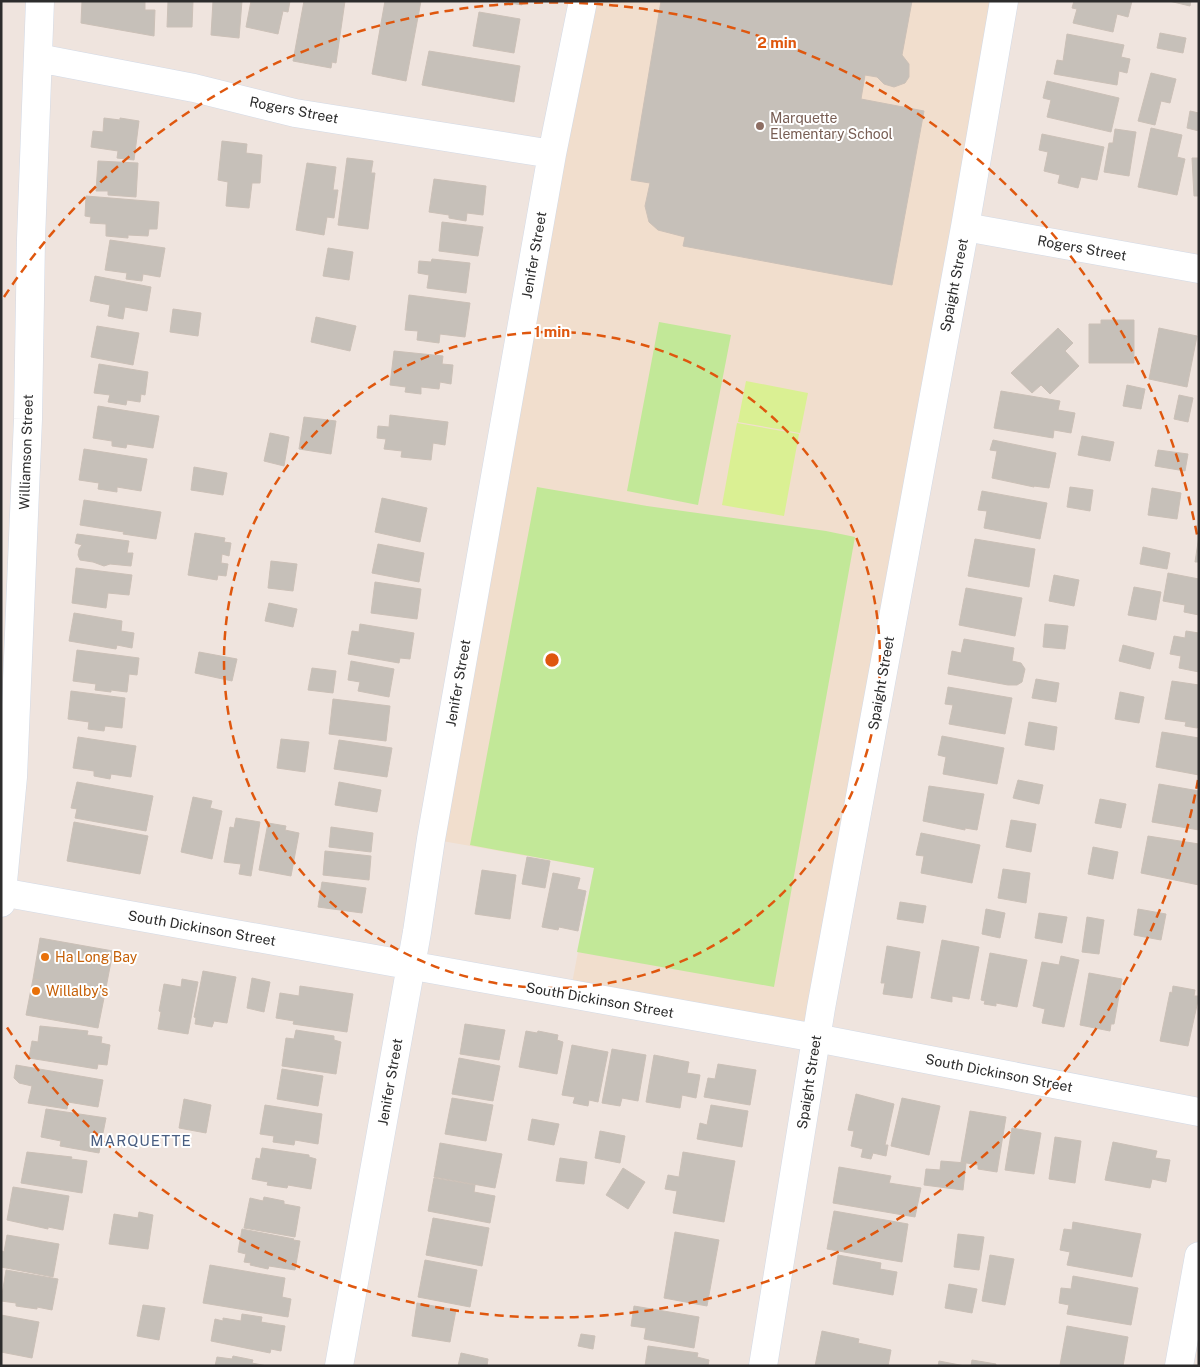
<svg xmlns="http://www.w3.org/2000/svg" width="1200" height="1367" font-family="'Public Sans',sans-serif">
	<style>
		.education { fill: #f1decd }
		.green { fill: #c2e898 }
		.pitch { fill: #daf093 }
		.building { fill: #c6c0b9; stroke: #cbc0b7 }
		.lines { fill: none; stroke-linecap: round; stroke-linejoin: round }
		.minor-casing { stroke: #d3dae6; stroke-width: 29 }
		.minor { stroke: #fff; stroke-width: 28 }
		.ring { fill: none; stroke: #df570e; stroke-width: 2.5; stroke-dasharray: 9 6 }
		.education-dot { fill: #8d6e63; stroke: #fff; stroke-width: 2 }
		.food-dot { fill: #e8710a; stroke: #fff; stroke-width: 2 }
		.labels { text-anchor: middle; dominant-baseline: central; stroke-width: 4; stroke-linejoin: round; paint-order: stroke }
		.street-label { font-size: 14px; fill: #2c2c2c; stroke: #fff }
		.education-label { font-size: 14px; fill: #785e54; stroke: #fff; text-anchor: start }
		.food-label { font-size: 14px; fill: #c56008; stroke: #fff; text-anchor: start }
		.neighbourhood-label { font-size: 15px; letter-spacing: 1px; fill: #495e81; stroke: #fff }
		.centre { fill: #df570e; stroke: #fff; stroke-width: 2.5 }
		.ring-label { font-size: 15px; text-anchor: middle; font-weight: bold; fill: #df570e; stroke: #fff; stroke-width: 4; stroke-linejoin: round; paint-order: stroke }
	</style>
	<rect width="100%" height="100%" fill="#efe4de"/>
	<path class="education" d="M583,1H1004L816,1038L570,994L594,868L431,839Z"/>
	<path class="green" d="M659,322L731,335L698,505L627,491Z
		M537,487L647,506L826,531L855,537L774,987L577,952L594,868L470,845Z"/>
	<path class="pitch" d="M746,381L808,393L800,433L738,422Z
		M737,423L799,434L784,516L722,505Z"/>
	<path class="building" d="M82,1H145V10H155L154,36L81,23Z
		M168,1H193L192,27H167Z
		M213,1H242L239,38L211,35Z
		M251,1H290L288,12L283,11L278,34L246,27Z
		M304,1H345L336,63L332,62L331,68L293,61Z
		M385,1H421L406,81L372,74Z
		M498,1H523L522,5Z
		M661,1H912L902,55L909,64V77L905,83L894,87L884,84L877,77L865,75L861,99L924,111L892,285L683,246L685,237L658,230L649,222L645,206L650,183L631,180Z
		M1074,1H1132L1128,17L1117,14L1113,32L1073,23L1077,9L1072,8Z
		M1169,1H1191L1190,6Z
		M479,12L520,19L514,53L473,46Z
		M1160,33L1186,38L1183,53L1157,48Z
		M1067,34L1124,45L1121,57L1130,59L1127,73L1119,71L1117,85L1054,74L1057,60L1063,61Z
		M429,51L520,66L514,102L422,85Z
		M1151,73L1176,79L1170,103L1161,101L1155,125L1138,121Z
		M1047,81L1119,98L1111,132L1047,117L1051,100L1043,98Z
		M1190,111L1199,113V131L1187,128Z
		M104,118L120,120V118L139,121L134,160L117,158L118,151L91,147L93,131L103,132Z
		M1151,128L1182,135L1177,157L1185,159L1177,195L1138,187Z
		M1115,129L1136,132L1129,176L1104,172L1109,143H1113Z
		M1042,134L1104,147L1097,180L1081,177L1078,188L1058,183L1060,175L1044,171L1048,152L1039,150Z
		M222,141L247,144L246,153L262,155L260,183H252L249,208L226,206L228,182L218,180Z
		M347,158L373,161L371,173H375L368,229L338,225Z
		M1192,158H1199V196H1194Z
		M98,161L138,163L136,197L108,195V191H96Z
		M307,163L336,167L333,190H338L334,218L327,217L324,235L296,230Z
		M434,179L486,186L483,215L467,213L466,221L449,218V215L429,212Z
		M86,196L159,202L157,229H149L148,236L128,235V238L106,236V224L90,223L91,217L85,216Z
		M442,222L483,227L478,256L439,251Z
		M110,240L165,248L160,277L143,274L142,281L126,279L127,273L105,270Z
		M328,248L353,252L349,280L323,276Z
		M432,259L470,263L466,293L427,288L429,275L418,273L419,261L431,262Z
		M95,276L151,287L147,311L125,307L123,319L108,316L110,305L90,301Z
		M409,295L470,303L465,337L440,334L439,343L417,340L418,331L405,330Z
		M173,309L201,313L198,336L170,332Z
		M316,317L356,326L350,351L311,342Z
		M1101,320H1134V363H1089V324H1101Z
		M97,326L139,333L133,365L91,357Z
		M1058,328L1073,343L1065,351L1079,366L1050,394L1041,385L1032,393L1011,373Z
		M1159,328L1197,336L1187,387L1149,379Z
		M394,351L443,356L442,364L453,365L451,384L440,382L439,389L421,387V394L405,392L406,387L390,385Z
		M99,364L148,372L145,395L141,394L140,402L127,400L126,405L108,402L110,395L94,393Z
		M1127,385L1145,389L1141,409L1123,406Z
		M1001,391L1060,401L1058,410L1075,413L1071,433L1054,430L1053,438L994,428Z
		M1179,395L1193,398L1188,422L1174,419Z
		M98,406L159,416L153,448L127,444L126,448L112,446V441L93,438Z
		M390,415L448,422L445,445L433,443L431,460L401,457L402,451L384,449L386,439L377,438L378,426L389,427Z
		M304,417L336,421L331,454L299,449Z
		M270,433L289,437L284,466L264,461Z
		M1082,436L1114,442L1110,461L1078,455Z
		M993,440L1056,453L1049,488L1034,486V487L992,478L997,451L990,450Z
		M84,449L147,459L141,491L117,487V492L98,489L99,483L79,480Z
		M1158,450L1188,454L1185,471L1155,466Z
		M194,467L227,473L223,495L191,490Z
		M1070,487L1093,490L1090,511L1067,507Z
		M1152,488L1181,493L1177,519L1148,515Z
		M982,491L1047,503L1040,539L984,528L987,511L978,510Z
		M382,498L427,508L420,542L375,532Z
		M84,500L161,512L156,539L123,534L124,532L80,525Z
		M195,533L225,538L224,542L231,543L229,556L222,554L221,563L228,564L226,576L218,575L217,580L188,575Z
		M77,534L129,541L127,553H133L131,566L110,564L104,566L93,562L80,560L78,555L79,549L82,545L75,543Z
		M1199,536V562H1195Z
		M975,539L1035,549L1029,587L968,576Z
		M378,544L424,553L419,582L372,573Z
		M1143,547L1170,553L1167,569L1140,564Z
		M271,561L297,564L293,591L268,588Z
		M76,568L132,575L129,595L108,593L106,608L72,603Z
		M1168,573L1199,579V615L1184,612L1185,605L1163,601Z
		M1054,575L1079,580L1074,606L1049,601Z
		M375,582L421,589L417,619L371,613Z
		M1134,587L1161,592L1156,620L1128,615Z
		M966,588L1022,598L1015,636L959,625Z
		M269,603L297,609L293,627L265,621Z
		M74,613L122,621L121,631L134,633L132,648L117,645L116,649L69,641Z
		M360,624L414,633L410,659L400,658L399,663L348,654L352,631L359,632Z
		M1045,624L1068,626L1065,649L1043,647Z
		M1186,631L1199,633V672L1179,668L1181,656L1170,654L1174,636L1185,638Z
		M964,639L1014,648L1012,661L1021,663L1025,669L1022,682L1017,685H1008L948,674L952,651L961,653Z
		M1123,645L1154,653L1150,669L1119,661Z
		M77,650L139,658L137,675L129,674L127,692L111,690V692L95,690L96,684L73,681Z
		M199,652L237,659L232,681L195,673Z
		M351,661L394,669L389,697L358,691L360,682L348,680Z
		M312,668L336,671L333,693L308,690Z
		M1036,679L1059,683L1056,702L1032,698Z
		M1172,681L1199,685V726L1197,728L1185,726L1186,722L1165,719Z
		M948,687L1012,698L1005,734L949,724L953,705L945,704Z
		M71,691L125,698L122,728L105,726L104,731L88,729L89,722L68,719Z
		M1120,692L1144,697L1139,723L1115,719Z
		M333,699L390,706L386,741L329,734Z
		M1029,722L1057,727L1054,750L1025,745Z
		M1162,732L1199,738V775L1156,767Z
		M942,736L1004,748L997,784L943,774L946,757L938,755Z
		M78,737L136,746L131,777L111,774L110,779L94,776V771L73,768Z
		M281,739L309,742L305,772L277,768Z
		M339,740L392,748L387,777L334,769Z
		M1018,780L1043,785L1039,804L1013,798Z
		M77,782L153,796L146,831L75,818L77,809L71,808Z
		M339,782L381,790L377,812L335,805Z
		M1159,784L1199,791V830L1152,822Z
		M929,786L984,794L977,830L965,828V830L923,821Z
		M193,797L212,801L210,808L222,811L212,859L181,852Z
		M1100,799L1126,804L1121,828L1095,823Z
		M236,818L260,822L251,876L239,874L241,864L224,862L230,827L234,828Z
		M1011,820L1036,824L1031,852L1006,847Z
		M74,822L148,836L140,874L67,861Z
		M268,823L286,826L285,830L299,833L291,876L259,870Z
		M331,827L373,833L371,852L329,847Z
		M921,833L980,845L972,883L921,873L924,856L916,855Z
		M1148,836L1199,844V885L1141,873Z
		M1093,847L1118,852L1113,879L1088,874Z
		M325,851L371,856L369,880L323,875Z
		M527,857L550,861L545,888L522,884Z
		M1003,869L1030,873L1026,903L998,898Z
		M482,870L516,875L510,919L475,914Z
		M553,873L580,878L577,889L586,891L578,931L559,927L558,930L542,927Z
		M322,882L366,888L362,913L318,907Z
		M900,902L926,906L923,923L897,919Z
		M986,909L1005,913L1000,938L982,934Z
		M1138,909L1166,914L1161,940L1134,935Z
		M1039,913L1067,917L1062,943L1035,938Z
		M1087,917L1104,920L1099,954L1082,952Z
		M40,938L113,951L105,993L33,979Z
		M942,940L979,947L969,999L952,996V1002L931,998Z
		M887,946L920,952L912,998L883,994L885,983H881Z
		M990,953L1027,960L1017,1007L996,1003V1006L984,1004L985,1001L981,1000Z
		M1061,956L1079,960L1064,1027L1042,1023L1045,1009L1033,1006L1042,962L1059,965Z
		M203,971L236,977L227,1023L214,1021L212,1027L195,1024L196,1018L194,1017Z
		M1089,973L1122,979L1114,1024H1111L1110,1031L1080,1025Z
		M252,978L270,982L264,1012L247,1008Z
		M33,979L105,993L98,1028L26,1015Z
		M182,979L198,982L188,1034L158,1029L161,1012L159,1011L164,984L181,987Z
		M300,986L353,994L347,1032L293,1024L294,1021L276,1018L280,993L299,996Z
		M1173,986L1195,990L1194,996H1199L1188,1046L1160,1041L1170,992L1172,993Z
		M465,1024L505,1030L499,1060L460,1054Z
		M40,1026L88,1031L87,1035L102,1037L101,1043L110,1045L107,1065L98,1064L97,1069L29,1058L32,1041L38,1042Z
		M296,1030L334,1036V1040L341,1042L336,1074L282,1066L286,1038L294,1039Z
		M526,1031L537,1033L538,1031L558,1035L557,1040L563,1042L557,1074L519,1067Z
		M572,1045L608,1052L598,1102L589,1100L588,1106L573,1103L575,1097L562,1095Z
		M612,1049L646,1055L638,1101L622,1098L620,1106L602,1103Z
		M654,1055L689,1062L687,1073L700,1075L696,1098L682,1095L680,1108L646,1102Z
		M459,1058L500,1066L493,1101L452,1094Z
		M718,1064L756,1070L750,1105L704,1097L708,1078L715,1079Z
		M16,1065L103,1080L98,1107L68,1102L67,1109L28,1103L32,1086L19,1083L14,1078Z
		M282,1069L323,1076L318,1106L277,1099Z
		M856,1094L894,1104L885,1145H888L886,1156L873,1153L871,1159L861,1157L863,1149L851,1146L854,1131L848,1130Z
		M452,1098L493,1105L486,1141L445,1134Z
		M902,1098L940,1106L929,1155L891,1146Z
		M184,1099L211,1105L206,1133L179,1128Z
		M265,1105L322,1114L318,1144L295,1140L294,1145L273,1142L274,1136L260,1134Z
		M711,1105L748,1111L742,1147L697,1139L700,1123L707,1125Z
		M46,1109L106,1118L99,1153L60,1146L61,1141L41,1137Z
		M970,1111L1006,1117L997,1172L978,1169V1165L961,1162Z
		M532,1119L559,1124L554,1145L528,1140Z
		M1012,1128L1041,1133L1034,1174L1005,1170Z
		M600,1131L625,1136L620,1163L595,1158Z
		M1055,1137L1081,1141L1075,1183L1049,1179Z
		M1113,1142L1157,1151L1155,1158L1170,1160L1166,1182L1152,1179L1150,1188L1105,1180Z
		M440,1143L502,1154L495,1188L434,1177Z
		M262,1148L309,1155V1157L316,1159L311,1189L288,1185L287,1188L267,1185L268,1182L252,1179L256,1158L260,1159Z
		M27,1152L72,1157L71,1159L87,1161L82,1193L21,1183Z
		M683,1152L735,1161L724,1222L673,1213L677,1191L665,1189L668,1175L679,1177Z
		M560,1158L587,1162L584,1184L556,1181Z
		M941,1161L966,1163L963,1190L924,1185L926,1169L940,1170Z
		M839,1167L891,1176L889,1183L921,1188L915,1217L833,1203Z
		M623,1168L645,1182L628,1209L606,1195Z
		M434,1178L475,1185L474,1192L495,1196L490,1223L428,1211Z
		M13,1187L69,1196L63,1230L48,1227V1229L7,1220Z
		M264,1197L284,1201V1204L300,1207L295,1237L244,1228L250,1198L263,1201Z
		M834,1211L908,1224L902,1262L827,1249Z
		M139,1212L153,1215L148,1249L109,1244L114,1214L138,1218Z
		M433,1218L489,1228L482,1266L426,1255Z
		M1073,1222L1141,1234L1132,1277L1067,1265L1070,1252L1060,1250L1064,1229L1072,1230Z
		M242,1229L294,1239L293,1240L300,1241L295,1270L269,1266L268,1269L250,1265L251,1263L244,1262L246,1254L238,1252Z
		M675,1232L719,1240L707,1306L664,1298Z
		M958,1234L984,1237L979,1270L954,1267Z
		M7,1235L59,1244L53,1277L1,1267L2,1251L4,1252Z
		M838,1255L881,1263L880,1269L897,1272L893,1295L833,1284Z
		M990,1255L1014,1259L1005,1305L982,1301Z
		M425,1260L477,1270L470,1307L418,1297Z
		M210,1265L285,1278L282,1297L291,1299L288,1317L203,1303Z
		M6,1270L58,1279L52,1310L37,1307V1309L16,1306V1303L1,1301Z
		M1073,1276L1138,1288L1131,1325L1067,1314L1069,1305L1059,1303L1061,1288L1071,1289Z
		M949,1284L977,1289L972,1313L945,1308Z
		M417,1303L456,1310L450,1342L412,1336Z
		M143,1305L165,1308L159,1340L137,1336Z
		M634,1306L699,1317L694,1348L644,1339L646,1328L631,1326Z
		M242,1314L262,1317L261,1322L285,1326L281,1351L271,1349L270,1353L211,1341L215,1319L223,1321V1318L241,1321Z
		M1,1315L39,1322L32,1358L1,1352Z
		M1067,1326L1128,1337L1123,1366L1060,1365Z
		M822,1331L859,1339L858,1343L891,1350L888,1366H815Z
		M581,1334L595,1336L593,1349L578,1346Z
		M648,1346L698,1353L697,1357L709,1360L708,1366H645Z
		M461,1353L488,1359L487,1366H458Z
		M233,1356L253,1360L252,1363L267,1366H215L217,1357L232,1359Z
		M972,1360L996,1364V1366H971Z
		M939,1361L965,1366H938Z"/>
	<g class="lines">
		<g class="minor-casing">
			<path id="minor" d="M38,58L194,88L295,113L552,154
				M965,227L1199,269
				M1,892L816,1038L1199,1112
				M1,903L13,777L28,419L31,239L40,1
				M339,1366L417,932L431,839L552,154L583,1
				M763,1366L821,1008L965,227L1004,1
				M1179,1366L1199,1256"/>
		</g>
		<use href="#minor" class="minor"/>
	</g>
	<g class="ring">
		<circle cx="552" cy="660" r="328"/>
		<path d="M1198 780A657 657 0 0 1 4 1023M4 297A657 657 0 0 1 1198 540"/>
	</g>
	<circle class="education-dot" cx="760" cy="126" r="5"/>
	<g class="food-dot">
		<circle cx="45" cy="957" r="5"/>
		<circle cx="36" cy="991" r="5"/>
	</g>
	<g class="labels">
		<g class="street-label">
			<text transform="translate(294 110) rotate(11)">Rogers Street</text>
			<text transform="translate(1082 248) rotate(10)">Rogers Street</text>
			<text transform="translate(534 255) rotate(-80)">Jenifer Street</text>
			<text transform="translate(954 285) rotate(-79)">Spaight Street</text>
			<text transform="translate(26 452) rotate(-88)">Williamson Street</text>
			<text transform="translate(458 683) rotate(-80)">Jenifer Street</text>
			<text transform="translate(881 683) rotate(-80)">Spaight Street</text>
			<text transform="translate(202 928) rotate(10)">South Dickinson Street</text>
			<text transform="translate(600 1000) rotate(10)">South Dickinson Street</text>
			<text transform="translate(999 1073) rotate(11)">South Dickinson Street</text>
			<text transform="translate(390 1082) rotate(-80)">Jenifer Street</text>
			<text transform="translate(809 1082) rotate(-81)">Spaight Street</text>
		</g>
		<g class="education-label">
			<text x="770" y="118">Marquette<tspan x="770" dy="16">Elementary School</tspan></text>
		</g>
		<g class="food-label">
			<text x="55" y="957">Ha Long Bay</text>
			<text x="46" y="991">Willalby's</text>
		</g>
		<g class="neighbourhood-label">
			<text x="141" y="1140">MARQUETTE</text>
		</g>
	</g>
	<circle cx="552" cy="660" r="8" class="centre"/>
	<g class="ring-label">
		<text x="777" y="48">2 min</text>
		<text x="552" y="337">1 min</text>
	</g>
	<rect width="1200" height="1367" fill="none" stroke="#2c2c2c" stroke-width="5"/>
</svg>
